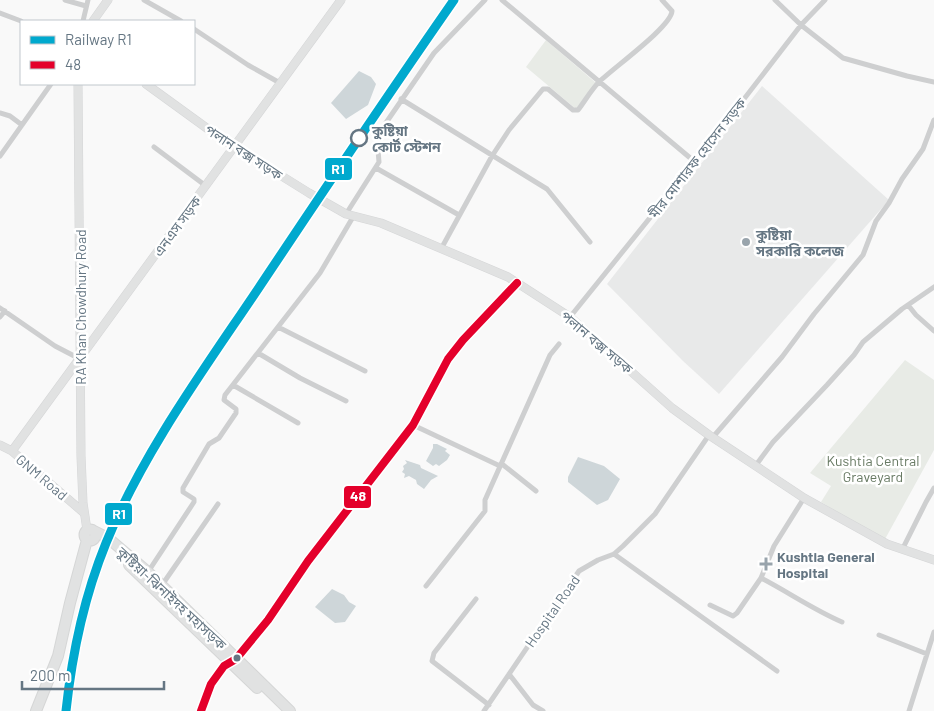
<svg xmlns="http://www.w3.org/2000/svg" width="934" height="711" font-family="Barlow,'Noto Sans Bengali',sans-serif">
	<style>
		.built { fill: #e8e9e9 }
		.green { fill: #e8ebe6 }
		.water { fill: #ced6d9 }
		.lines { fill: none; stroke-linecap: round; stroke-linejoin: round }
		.secondary-casing { stroke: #d5d6d7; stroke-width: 9 }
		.highway-casing { stroke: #d5d6d6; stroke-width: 12 }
		.street { stroke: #cecfd0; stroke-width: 5 }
		.secondary { stroke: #e1e2e2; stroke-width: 8 }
		.highway { stroke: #e1e2e2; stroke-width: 10 }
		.bus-1-casing { stroke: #fff; stroke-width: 11 }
		.bus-1 { stroke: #e4002b; stroke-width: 8 }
		.rail-1-casing { stroke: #fff; stroke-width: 12 }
		.rail-1 { stroke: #00a9ce; stroke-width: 9 }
		.stop-dot { fill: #fff; stroke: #657683; stroke-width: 2.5 }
		.poi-dot { fill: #99a4ac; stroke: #fff; stroke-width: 2 }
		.bus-dot { fill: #657683; stroke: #fff; stroke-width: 2 }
		.labels { text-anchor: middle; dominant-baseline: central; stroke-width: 5; stroke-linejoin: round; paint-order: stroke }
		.stop-label { font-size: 14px; font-weight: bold; fill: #657683; stroke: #fff; text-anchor: start }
		.street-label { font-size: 14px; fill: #657683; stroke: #fff }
		.poi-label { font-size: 14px; font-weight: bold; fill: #657683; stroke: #fff; text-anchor: start }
		.park-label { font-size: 14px; fill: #687a64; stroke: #fff }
		.line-badge { stroke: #fff; stroke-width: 2 }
		.badge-label { font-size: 14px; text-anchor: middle; font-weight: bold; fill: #fff }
	</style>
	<rect width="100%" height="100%" fill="#f9f9f9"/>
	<path class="built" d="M762,86L889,200L719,394L683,361L607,284Z"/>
	<path class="green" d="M546,40L596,83L576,109L526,67Z
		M905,360L934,380V450L884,541L821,502L831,486L810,473Z"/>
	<path class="water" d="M359,71L371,77L376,84L368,105L346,119L331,103Z
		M433,444H437L447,449L445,451L450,455L447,460L439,466L436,464L433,466L426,461L433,448Z
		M578,457L604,466L620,479L608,500L597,505L568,482V477Z
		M405,460L420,465L421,468L438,476L431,480L424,489L417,484L416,480L409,476L404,478L405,474L402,472L404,469L403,466L407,463Z
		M332,589L344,595L349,602L356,606L345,622L335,623L315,607Z"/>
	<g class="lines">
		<g class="secondary-casing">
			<path id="secondary" d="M93,21L108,0
				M78,84L81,456L83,503L87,530
				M146,84L219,137L309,193L346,214L381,223L508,277L570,317L672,408L709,435L804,498L887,544L934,560
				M0,445L12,451L83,512
				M12,451L341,0"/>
		</g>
		<g class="highway-casing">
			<path id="highway" d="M84.5 535a5.5 5.5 0 1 1 11 0a5.5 5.5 0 1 1-11 0Z
				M94,531L108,538L148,572L290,711
				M129,565L257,688
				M36,711L58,656L70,603L87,540"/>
		</g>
		<path class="street" d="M65,0L86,6
			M144,0L181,21
			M502,0L695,162
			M775,0L801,25L843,58L907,76L934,82
			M0,13L21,21
			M83,21L88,0
			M194,29L248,65L280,83
			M401,99L547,189L590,242
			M0,113L10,116L22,125
			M154,147L206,186
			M0,156L51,84
			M376,168L459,215
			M346,214L379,162L378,150L381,130L434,53L485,0
			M441,249L492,156L509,130L543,89H548L573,110H578C585,101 591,90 599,82C613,68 671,27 672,11L662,0
			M908,305L916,315L934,331
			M0,308L55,346L80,359
			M0,317L5,311
			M570,317L707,147L801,25L825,0
			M278,327L365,371
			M258,353L300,378L346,401
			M233,385L298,423
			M413,425L500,466
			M713,437L782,357L814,314L863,255L876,221L889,203L902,179L923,149L934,120
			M502,464L536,491
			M756,465L773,442L827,385L854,355L863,342L902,309L934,287
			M902,550L926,502L934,488
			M614,554L777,671
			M148,572L194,502V499L183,492V488L209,444L219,438L236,413V409L224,400L225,395L320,273L353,217
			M761,578L774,546L804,498
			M162,585L218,504
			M426,586L485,511V500L550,355L559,344
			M476,599L434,653L432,661L489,705
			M710,605L733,616L737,613L761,578C788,592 814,610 842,622
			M879,635L927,654
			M509,674L533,705L543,711
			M201,711L211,684L224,666L236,659L268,620L308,561L413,425L448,359L463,340L517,283
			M484,711L579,571L598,560L614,554L623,546L655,514L709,435
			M909,711L934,632"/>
		<use href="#secondary" class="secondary"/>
		<use href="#highway" class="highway"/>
		<g class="bus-1-casing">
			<path id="bus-1" d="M201,711L211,684L224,666L236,659L268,620L308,561L413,425L448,359L463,340L517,283"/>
		</g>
		<use href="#bus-1" class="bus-1"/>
		<g class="rail-1-casing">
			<path id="rail-1" d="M66,711C72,654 84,597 106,543C143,452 205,368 260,286C324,190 388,95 454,0"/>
		</g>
		<use href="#rail-1" class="rail-1"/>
	</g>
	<circle class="stop-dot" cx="359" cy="138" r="8"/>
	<g class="poi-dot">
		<circle cx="746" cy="242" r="5"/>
		<path d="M763.5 556.5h5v5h5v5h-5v5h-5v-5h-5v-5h5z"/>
	</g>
	<circle class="bus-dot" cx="237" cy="658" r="4.5"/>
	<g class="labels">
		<g class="stop-label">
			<text x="372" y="130">কুষ্টিয়া<tspan x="372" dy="16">কোর্ট স্টেশন</tspan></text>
		</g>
		<g class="street-label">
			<text transform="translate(244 152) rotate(33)">পলান বক্স সড়ক</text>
			<text transform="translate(697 158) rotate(-52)">মীর মোশারফ হোসেন সড়ক</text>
			<text transform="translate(177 226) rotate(-54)">এনএস সড়ক</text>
			<text transform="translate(80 307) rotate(-90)">RA Khan Chowdhury Road</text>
			<text transform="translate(597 342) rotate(40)">পলান বক্স সড়ক</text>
			<text transform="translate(42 477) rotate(40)">GNM Road</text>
			<text transform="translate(172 598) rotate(43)">কুষ্টিয়া-ঝিনাইদহ মহাসড়ক</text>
			<text transform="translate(552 611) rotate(-55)">Hospital Road</text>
		</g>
		<g class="poi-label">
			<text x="756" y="234">কুষ্টিয়া<tspan x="756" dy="16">সরকারি কলেজ</tspan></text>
			<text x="777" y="556">Kushtia General<tspan x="777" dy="16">Hospital</tspan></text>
		</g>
		<g class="park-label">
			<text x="873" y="460">Kushtia Central<tspan x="873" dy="16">Graveyard</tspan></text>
		</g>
	</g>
	<g class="line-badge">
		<rect x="324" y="157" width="29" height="24" rx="5" fill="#00a9ce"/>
		<rect x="343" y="485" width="29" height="24" rx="5" fill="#e4002b"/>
		<rect x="104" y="502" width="29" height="24" rx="5" fill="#00a9ce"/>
	</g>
	<g class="badge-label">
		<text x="338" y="174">R1</text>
		<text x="358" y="501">48</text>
		<text x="119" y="519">R1</text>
	</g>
	<rect x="20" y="20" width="175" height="65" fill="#ffffff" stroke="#c1c8cd"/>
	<rect x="30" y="36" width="25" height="8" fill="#00a9ce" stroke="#c1c8cd"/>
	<text x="65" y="45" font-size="15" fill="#657683">Railway R1</text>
	<rect x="30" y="61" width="25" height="8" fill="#e4002b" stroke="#c1c8cd"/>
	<text x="65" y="70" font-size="15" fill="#657683">48</text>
	<path d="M22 681v8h142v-8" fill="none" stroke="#657683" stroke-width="2.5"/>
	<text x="30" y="681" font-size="15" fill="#657683" stroke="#ffffff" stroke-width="4" paint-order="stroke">200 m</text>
</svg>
